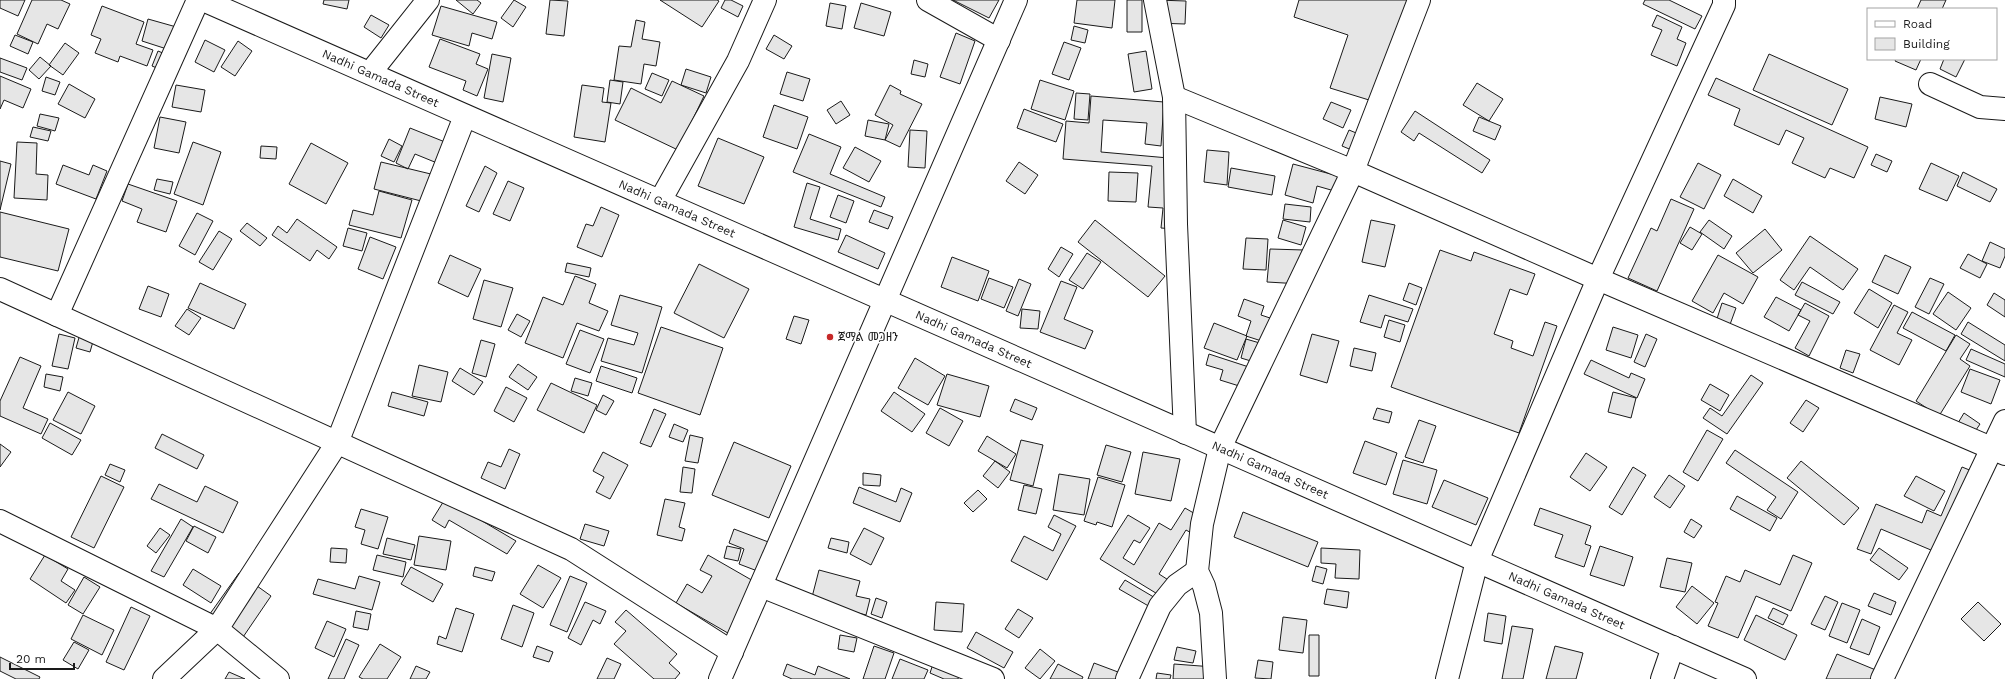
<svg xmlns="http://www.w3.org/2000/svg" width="2005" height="679" font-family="'Work Sans','Noto Sans Ethiopic',sans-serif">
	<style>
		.building { fill: #e6e6e6; stroke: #1a1a1a }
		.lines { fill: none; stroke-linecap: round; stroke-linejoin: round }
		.minor-casing { stroke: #1a1a1a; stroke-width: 24 }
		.minor { stroke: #fff; stroke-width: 22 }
		.poi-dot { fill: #c62828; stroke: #fff; stroke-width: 1.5 }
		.labels { text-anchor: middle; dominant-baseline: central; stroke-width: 3; stroke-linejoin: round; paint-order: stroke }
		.street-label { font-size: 12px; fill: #1a1a1a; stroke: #fff }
		.poi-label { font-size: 12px; fill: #1a1a1a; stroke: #fff; text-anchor: start }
	</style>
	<rect width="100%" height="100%" fill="#fff"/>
	<path class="building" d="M0,0H25L18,16L0,8Z
		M32,0H61L70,4L58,29L47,24L38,44L17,34Z
		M324,0H349L347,9L323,4Z
		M456,0H477L481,3L473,14Z
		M514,0L526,7L513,27L501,18Z
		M550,0L568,1L564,36L546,34Z
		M660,0H717L719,1L702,27Z
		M725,0H731L743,6L738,17L721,8Z
		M953,0H999L989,18Z
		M1077,0H1115L1112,28L1074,23Z
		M1127,0H1142V32H1127Z
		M1156,0L1186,1L1185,24L1156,23Z
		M1299,0H1415L1382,104L1330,88L1348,35L1294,17Z
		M1645,0H1669L1702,16L1695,29L1643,4Z
		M1921,0H1946L1942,9H1917Z
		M830,3L846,6L842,29L826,26Z
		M861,3L891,12L884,36L854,28Z
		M102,6L144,22L136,44L153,50L147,66L120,56L118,62L95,53L101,39L91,35Z
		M441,6L497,22L492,39L472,33L469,46L432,35Z
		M371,15L389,25L381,38L364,27Z
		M1657,15L1682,27L1677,39L1686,43L1677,66L1651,55L1662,30L1652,26Z
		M148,19L180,28L173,51L142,41Z
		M636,20L645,22L642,39L660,42L656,66L644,64L641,84L614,80L619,46L631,47Z
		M1074,26L1088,30L1085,43L1071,40Z
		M956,33L975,41L960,84L940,77Z
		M15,35L33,42L28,54L10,46Z
		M774,35L792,46L784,59L766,49Z
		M440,39L480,54L476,64L488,69L477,96L463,90L466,81L429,67Z
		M205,40L225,50L214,72L195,62Z
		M238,41L252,51L235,76L221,67Z
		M1064,42L1081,48L1069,80L1052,74Z
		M65,43L79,53L63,75L49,65Z
		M158,51L170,56L164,71L152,66Z
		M1146,51L1152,89L1134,92L1128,54Z
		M492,54L511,58L503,102L484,98Z
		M1769,54L1848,89L1832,125L1753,90Z
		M40,57L51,66L39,79L29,70Z
		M0,58L27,68L22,80L0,72Z
		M1896,59H1921L1916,70L1895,61Z
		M1944,59H1965L1956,77L1940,69Z
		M914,60L928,64L925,77L911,74Z
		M686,69L711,77L706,93L681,85Z
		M787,72L810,79L803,101L780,94Z
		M652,73L669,80L662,96L645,89Z
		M0,76L31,89L23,108L4,100L0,109Z
		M46,77L60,82L55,95L42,91Z
		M1716,78L1868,147L1854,178L1830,168L1825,178L1792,163L1804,138L1786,130L1779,145L1734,125L1740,109L1708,95Z
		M610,80L623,82L620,104L607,102Z
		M1040,80L1074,91L1065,120L1031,109Z
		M672,81L704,96L678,150L615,120L631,88L661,103Z
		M1477,83L1503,99L1489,121L1463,105Z
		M69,84L95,99L85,118L58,104Z
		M176,85L205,90L201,112L172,107Z
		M582,85L604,88L602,102L611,103L605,142L574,137Z
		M890,85L901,91L900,94L922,104L900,147L885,140L893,125L875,115Z
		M1076,93L1090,94L1088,120L1074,119Z
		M1091,96L1164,102L1161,146L1145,144L1147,123L1103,120L1101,152L1180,159L1175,229L1161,228L1163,208L1148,207L1152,166L1063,159L1066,121L1089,123Z
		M1880,97L1912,104L1906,127L1875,119Z
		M841,101L850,115L836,124L827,110Z
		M1331,102L1351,110L1343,128L1323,119Z
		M774,105L808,117L797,149L763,137Z
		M1024,109L1063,124L1056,142L1017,128Z
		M1415,111L1490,160L1482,173L1419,133L1414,141L1401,132Z
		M40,114L59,118L55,131L37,126Z
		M160,117L186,122L179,153L154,148Z
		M1479,117L1501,126L1495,140L1473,131Z
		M868,120L889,124L885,140L865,136Z
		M33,127L51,131L48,141L30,137Z
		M410,128L450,144L442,165L415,154L408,169L396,163Z
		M910,130L927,131L925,168L908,167Z
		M1349,130L1361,135L1354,151L1342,146Z
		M809,134L841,147L830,174L885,197L881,207L793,172Z
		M718,138L764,157L744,204L698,186Z
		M389,139L402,146L394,162L381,156Z
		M17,142L37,143L36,174L48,175L47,200L14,198Z
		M193,142L221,152L203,205L174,194Z
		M311,143L348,163L326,204L289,184Z
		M261,146L277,147L276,159L260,158Z
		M855,147L881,161L869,182L843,168Z
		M1207,150L1229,152L1227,185L1204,182Z
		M1876,154L1892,161L1887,172L1871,165Z
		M0,161L11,164L0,210Z
		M381,162L435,175L429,203L374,189Z
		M1019,162L1038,175L1025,194L1006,181Z
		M1698,163L1721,175L1704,209L1680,197Z
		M1931,163L1959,176L1947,201L1919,189Z
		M1293,164L1342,177L1338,192L1317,186L1313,203L1285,195Z
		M63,165L89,175L93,165L107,171L96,199L56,184Z
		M485,166L497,173L479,212L466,206Z
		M1231,168L1275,176L1272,195L1228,187Z
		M1109,172L1138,173L1136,202L1108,201Z
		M1963,172L1997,189L1990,202L1957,186Z
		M157,179L173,182L170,194L154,190Z
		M1733,179L1762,196L1753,213L1724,196Z
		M508,181L524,188L510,221L493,214Z
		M807,183L820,187L810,219L841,229L838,240L794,227Z
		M128,184L177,201L166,232L137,222L142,209L122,201Z
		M379,191L412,200L401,238L349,225L353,210L373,215Z
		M838,195L854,201L846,223L830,217Z
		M1671,199L1694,209L1657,291L1628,278L1651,228L1657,231Z
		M1285,204L1311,207L1310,222L1283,219Z
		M601,207L619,215L602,257L577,247L586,224L593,226Z
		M874,210L893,217L888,229L869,222Z
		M0,212L69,229L58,271L0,257Z
		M197,213L213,221L195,255L179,246Z
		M297,219L337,247L329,259L317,250L310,261L272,235L278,226L287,233Z
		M1095,220L1165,276L1148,297L1078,242Z
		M1283,220L1306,227L1301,245L1278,238Z
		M1371,220L1395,225L1385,267L1362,262Z
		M1709,220L1732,236L1724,249L1700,232Z
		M247,223L267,238L260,246L240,231Z
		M1690,227L1702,234L1692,250L1680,243Z
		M348,228L367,233L362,251L343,246Z
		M1765,229L1782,250L1753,273L1736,253Z
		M219,231L232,239L213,270L199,262Z
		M846,235L885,253L878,269L838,252Z
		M1810,236L1858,269L1843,290L1810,267L1794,290L1780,280Z
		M370,237L396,247L383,279L358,269Z
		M1246,238L1268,239L1266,270L1243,269Z
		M1990,242L2005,249V256L2000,268L1982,261Z
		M1061,247L1073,254L1059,277L1048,269Z
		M1270,249L1304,250L1301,284L1267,282Z
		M1440,250L1471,261L1474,252L1535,274L1527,295L1510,289L1494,334L1513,341L1511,348L1533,356L1545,322L1557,326L1519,433L1391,387Z
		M1087,253L1101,262L1083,289L1069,280Z
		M1968,254L1987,264L1980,278L1960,268Z
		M450,255L481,269L468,297L438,283Z
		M1718,255L1758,277L1743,304L1724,293L1713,313L1692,301Z
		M1885,255L1911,267L1898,294L1872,282Z
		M952,257L989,271L978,301L941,287Z
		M567,263L591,268L589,277L565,272Z
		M699,264L749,289L724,338L674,313Z
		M575,276L596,284L589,303L608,311L599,331L577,323L563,358L525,343L543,297L563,305Z
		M989,278L1013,287L1004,308L981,299Z
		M1930,278L1944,284L1929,314L1915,307Z
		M1019,279L1031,284L1018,316L1006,311Z
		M484,280L513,288L501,327L473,319Z
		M1061,281L1077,287L1064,319L1093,331L1085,349L1040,332Z
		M1802,282L1840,302L1833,314L1795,295Z
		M200,283L246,304L234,329L188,308Z
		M1409,283L1422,288L1416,305L1403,300Z
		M148,286L169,294L161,317L139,309Z
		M1869,289L1892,303L1878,328L1854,313Z
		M1948,292L1971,308L1956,330L1933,314Z
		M1994,293L2005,300V317L1987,305Z
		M620,295L662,307L642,373L601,361L608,338L634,345L638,333L611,325Z
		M1369,295L1413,309L1408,322L1385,315L1381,328L1360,322Z
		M1776,297L1801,310L1789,331L1764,317Z
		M1244,299L1264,306L1261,315L1279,321L1271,344L1246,336L1251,321L1238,316Z
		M1722,303L1736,308L1728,330L1715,325Z
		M1805,303L1829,316L1809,356L1795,348L1810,321L1798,315Z
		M1894,305L1908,312L1897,333L1912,340L1899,365L1870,350Z
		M187,309L201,318L189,335L175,326Z
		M1022,309L1040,311L1038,329L1020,328Z
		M1912,312L1955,335L1946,351L1903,328Z
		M517,314L530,321L521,337L508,330Z
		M794,316L809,320L801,344L786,339Z
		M1389,320L1405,325L1400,342L1384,337Z
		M1968,322L2005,345V361L1961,334Z
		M1214,323L1247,336L1237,360L1204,348Z
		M661,327L723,348L700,415L638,393Z
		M1613,327L1638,335L1631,358L1606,350Z
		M580,330L604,339L590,373L566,364Z
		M59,334L75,338L68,369L52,366Z
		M80,334L94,338L90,352L76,348Z
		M1312,334L1339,341L1327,383L1300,375Z
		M1646,334L1657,339L1645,367L1634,362Z
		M1956,335L1970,344L1960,359L1970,366L1939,416L1916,401Z
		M1246,339L1270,346L1264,365L1241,358Z
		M481,340L495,344L486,377L472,373Z
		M1354,348L1376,353L1372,371L1350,366Z
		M1971,349L2005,364V377L1966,360Z
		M1846,350L1860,354L1853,373L1840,368Z
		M1209,354L1258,370L1252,390L1220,380L1223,370L1206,365Z
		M20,357L41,366L23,408L48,419L41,434L0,416V401Z
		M915,358L945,376L928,405L898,388Z
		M1591,360L1629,378L1631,373L1645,379L1637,398L1584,374Z
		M518,364L537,377L528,390L509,377Z
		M419,365L448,372L441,402L412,396Z
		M601,366L637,378L632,393L596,381Z
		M460,368L483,382L474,395L452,381Z
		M1970,369L2000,380L1991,404L1961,392Z
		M46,374L63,377L60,391L44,387Z
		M947,374L989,386L980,417L937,405Z
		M1751,375L1763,383L1727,434L1703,418L1710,408L1722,416Z
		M575,378L592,383L588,396L571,391Z
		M551,383L597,405L584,433L537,410Z
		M1710,384L1729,395L1720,411L1701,400Z
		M506,387L527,398L514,422L494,411Z
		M68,392L95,406L81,434L53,420Z
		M392,392L428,402L424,416L388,406Z
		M894,392L925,414L912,432L881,411Z
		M1613,392L1636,398L1631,418L1608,412Z
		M603,395L614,401L606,415L596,410Z
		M1015,399L1037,408L1032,420L1010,411Z
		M1806,400L1819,408L1803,432L1790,423Z
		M940,408L963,421L949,446L926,433Z
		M1377,408L1392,412L1389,423L1373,419Z
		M654,409L666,414L651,447L640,443Z
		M1964,413L1980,424L1974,433L1958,423Z
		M1419,420L1436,426L1423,463L1405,457Z
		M50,423L81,440L72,455L42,438Z
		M674,424L688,430L683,442L669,437Z
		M1707,430L1723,439L1698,481L1683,472Z
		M162,434L204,455L197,469L155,448Z
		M690,435L703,438L698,463L685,461Z
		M987,436L1016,454L1007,468L978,451Z
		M1021,440L1043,445L1033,486L1010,480Z
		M1365,441L1397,453L1386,485L1353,473Z
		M734,442L791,466L769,518L712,495Z
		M0,444L11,452L0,467Z
		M1106,445L1131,452L1122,482L1097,475Z
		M509,449L520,454L505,489L481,478L488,462L501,467Z
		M1735,450L1798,492L1781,519L1767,510L1776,497L1726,463Z
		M603,452L628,465L610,499L596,492L604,477L593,471Z
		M1143,452L1180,459L1171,501L1135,494Z
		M1586,453L1607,467L1590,491L1570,477Z
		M1403,460L1437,470L1427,504L1393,494Z
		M995,461L1010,472L998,488L983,476Z
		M1801,461L1859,508L1844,525L1787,478Z
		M110,464L125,470L120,482L105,475Z
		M683,467L695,469L692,493L680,492Z
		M1633,467L1646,475L1622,515L1609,507Z
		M1962,467L1972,471L1938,553L1881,529L1871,554L1857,549L1876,504L1922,523L1927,510L1941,516Z
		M863,473L881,475L880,486L863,485Z
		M1059,474L1090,479L1084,515L1053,510Z
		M1669,475L1685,486L1670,508L1654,497Z
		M101,476L124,487L94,548L71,537Z
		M1916,476L1945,491L1934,511L1904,496Z
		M1098,477L1125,485L1112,527L1097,522L1096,525L1084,521Z
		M1444,480L1488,498L1476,525L1432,507Z
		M159,484L197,502L205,486L238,502L223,533L151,499Z
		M1024,485L1042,489L1036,514L1018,510Z
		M859,487L896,502L901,488L912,493L900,522L853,503Z
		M978,490L987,499L973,512L964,503Z
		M1737,496L1777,518L1770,531L1730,509Z
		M445,499L516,541L507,554L449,520L445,528L432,520Z
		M665,499L685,503L679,527L685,529L682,541L657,535Z
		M1185,508L1204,519L1195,535L1186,530L1159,574L1173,583L1164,598L1100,559L1128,515L1150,528L1140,543L1134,540L1123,558L1134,565L1159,523L1171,530Z
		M1540,508L1591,526L1585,544L1591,546L1584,567L1555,557L1563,535L1534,525Z
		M361,509L388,517L378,549L361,544L365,530L355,527Z
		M1243,512L1318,542L1308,567L1234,537Z
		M1054,515L1076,526L1047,580L1011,561L1024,536L1053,551L1061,534L1048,527Z
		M181,519L193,527L164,577L151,571Z
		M1691,519L1702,526L1694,538L1684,532Z
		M585,524L609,531L604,546L580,539Z
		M194,526L216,537L208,553L186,541Z
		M160,528L170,535L156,553L147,546Z
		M864,528L884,538L871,565L850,554Z
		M734,529L771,543L760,572L739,564L744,549L729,543Z
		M419,536L451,541L446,570L414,565Z
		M387,538L415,545L411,560L383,554Z
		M831,538L849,542L847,553L828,548Z
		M727,546L741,549L738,561L724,558Z
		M1600,546L1633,557L1624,586L1590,575Z
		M331,548L347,549L346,563L330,562Z
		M1321,548L1360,550L1359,579L1335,578L1336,564L1321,563Z
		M1879,548L1908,568L1899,580L1870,560Z
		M45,555L68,569L61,581L75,590L66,603L30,579Z
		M377,555L406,562L403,577L373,570Z
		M708,555L762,586L733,636L676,603L687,584L702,593L712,576L700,570Z
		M1793,555L1812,563L1791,611L1756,596L1738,638L1708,626L1718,603L1715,602L1726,576L1740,582L1745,570L1780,585Z
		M1667,558L1692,563L1685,592L1660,587Z
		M538,565L561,578L543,608L520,594Z
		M1316,566L1327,569L1323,584L1312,581Z
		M411,567L443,584L433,602L401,584Z
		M475,567L495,572L492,581L473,576Z
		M193,569L221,586L211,603L183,585Z
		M819,570L860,581L856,596L870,599L866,615L811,601Z
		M239,573L271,596L239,643L207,618Z
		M359,576L380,582L372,610L313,594L318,579L355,589Z
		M570,576L587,583L567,632L550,625Z
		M84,577L100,587L83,614L68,605Z
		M1125,580L1157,599L1152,608L1119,589Z
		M1692,586L1714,603L1697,624L1676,607Z
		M1327,589L1349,592L1347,608L1324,604Z
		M1874,593L1896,602L1891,615L1868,606Z
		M1825,596L1838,602L1825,630L1811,624Z
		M876,598L887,602L882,618L871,614Z
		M585,602L606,611L600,624L593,620L581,645L568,638Z
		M936,602L964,604L962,632L934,630Z
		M1978,602L2001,624L1984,641L1961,619Z
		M1842,603L1860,610L1847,643L1829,636Z
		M513,605L534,613L522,647L501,639Z
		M131,607L150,616L124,670L106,662Z
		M456,608L474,614L462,652L437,644L439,636L446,639Z
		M1773,608L1788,615L1783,625L1768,618Z
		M1018,609L1033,618L1019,638L1005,629Z
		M626,610L677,654L669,663L680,673L675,679H654L614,644L626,631L615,622Z
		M356,611L371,614L368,630L353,627Z
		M1488,613L1506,616L1502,644L1484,641Z
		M83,615L114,630L102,655L71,639Z
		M1756,615L1797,635L1785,660L1744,640Z
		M1283,617L1307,620L1303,653L1279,650Z
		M1862,619L1880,627L1869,655L1850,648Z
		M327,621L346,629L334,657L315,648Z
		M1512,626L1533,629L1523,679H1502Z
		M976,632L1013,652L1004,668L967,648Z
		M840,635L857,638L854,652L838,649Z
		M1309,635H1319V676H1309Z
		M346,639L359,645L344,679H328Z
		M74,642L89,650L78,669L63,660Z
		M380,644L401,657L387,679H363L359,677Z
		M537,646L553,652L549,662L533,657Z
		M874,646L894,653L885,679H863Z
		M1555,646L1583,653L1576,679H1546Z
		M1177,647L1196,651L1193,663L1174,660Z
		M1040,649L1055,661L1040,679L1025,668Z
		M1837,654L1883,673L1881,679H1826Z
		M0,657L40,677L39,679H16L0,671Z
		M607,658L621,664L614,679H597Z
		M900,659L928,670L924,679H892Z
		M1258,660L1273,662L1271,679L1255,678Z
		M934,661L960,672L958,679H944L930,673Z
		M1094,663L1118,672L1116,679H1088Z
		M787,664L815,675L818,666L850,679H792L783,675Z
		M1058,664L1083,677L1082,679H1050Z
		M1174,664L1214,667L1213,679H1173Z
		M416,666L430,672L426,679H410Z
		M229,672L245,679H225Z
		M1157,673L1171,675L1170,679H1156Z"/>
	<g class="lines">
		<g class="minor-casing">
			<g id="minor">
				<path id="s1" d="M203,0L1745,679"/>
				<path d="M928,0L999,40"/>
				<path d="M1155,0L1174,97L1176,224L1185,433"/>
				<path d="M370,73L428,0"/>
				<path d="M1930,84L1980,107L2005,109"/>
				<path d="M1174,97L1353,171L1598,279L2005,454"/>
				<path d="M660,201L738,61L765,0"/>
				<path d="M0,289L571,549L732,652"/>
				<path d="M57,315L198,0"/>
				<path d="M0,521L217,629L278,679"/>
				<path d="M761,586L993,679"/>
				<path d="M164,679L217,629L337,443L465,116"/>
				<path d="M720,679L1016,0"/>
				<path d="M1127,679L1160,606L1177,585L1197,571"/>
				<path d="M1215,679L1211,613L1204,586L1197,571L1202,524L1220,448L1353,171L1419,0"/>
				<path d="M1447,679L1477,561L1598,279L1724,5V0"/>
				<path d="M1662,679L1673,647"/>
				<path d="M1882,679L2005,421"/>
			</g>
		</g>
		<use href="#minor" class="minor"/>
	</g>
	<circle class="poi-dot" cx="830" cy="337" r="4"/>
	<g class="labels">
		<g class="street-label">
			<text stroke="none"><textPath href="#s1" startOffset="194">Nadhi Gamada Street</textPath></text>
			<text stroke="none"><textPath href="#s1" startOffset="518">Nadhi Gamada Street</textPath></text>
			<text stroke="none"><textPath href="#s1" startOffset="842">Nadhi Gamada Street</textPath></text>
			<text stroke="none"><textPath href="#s1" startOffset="1166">Nadhi Gamada Street</textPath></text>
			<text stroke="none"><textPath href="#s1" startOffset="1490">Nadhi Gamada Street</textPath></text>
		</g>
		<g class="poi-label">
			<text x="838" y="337">ጀማል መጋዘን</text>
		</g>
	</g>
	<rect x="1867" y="8" width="130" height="52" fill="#ffffff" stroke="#a3a3a3"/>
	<rect x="1875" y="21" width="20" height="6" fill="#ffffff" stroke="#a3a3a3"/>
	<text x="1903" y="28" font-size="12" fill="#1a1a1a">Road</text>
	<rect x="1875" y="38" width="20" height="12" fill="#e6e6e6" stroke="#a3a3a3"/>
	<text x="1903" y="48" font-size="12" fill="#1a1a1a">Building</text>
	<path d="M10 663v6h64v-6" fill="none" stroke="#1a1a1a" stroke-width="2"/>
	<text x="16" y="663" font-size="12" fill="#1a1a1a" stroke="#ffffff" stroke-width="3" paint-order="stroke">20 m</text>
</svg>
